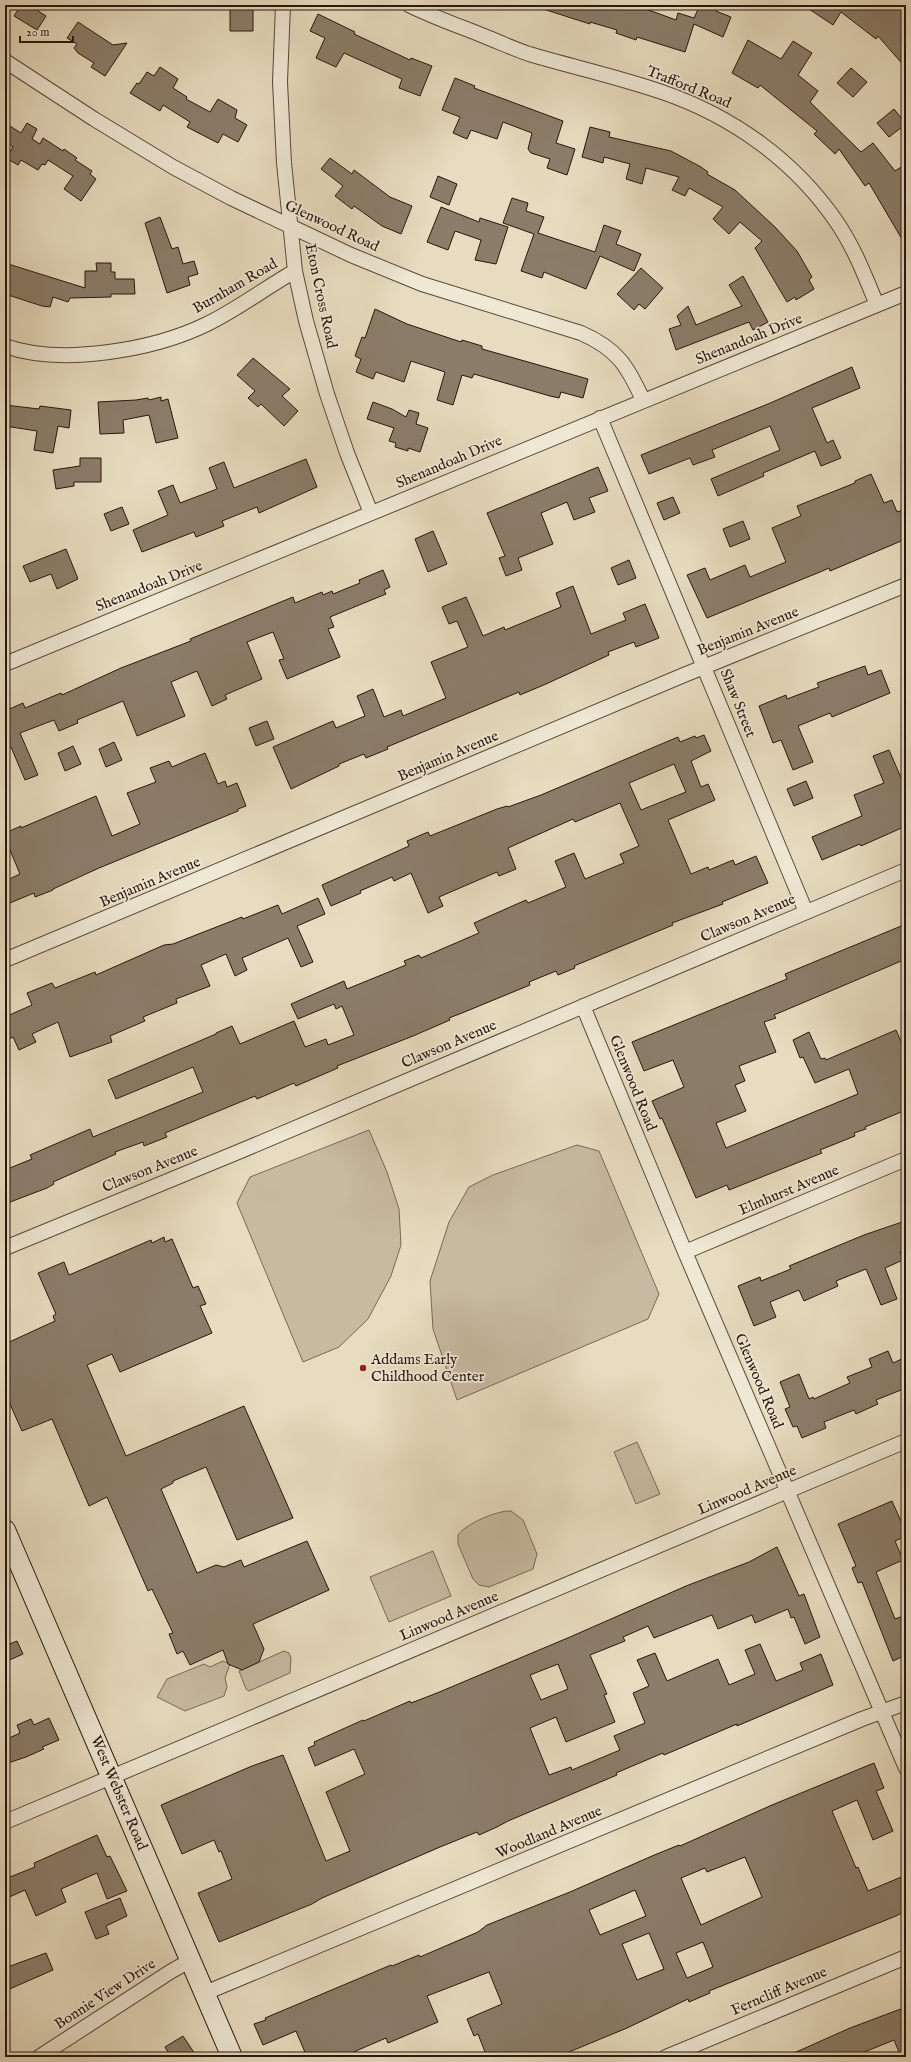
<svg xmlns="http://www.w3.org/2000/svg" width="911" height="2062" font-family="'IM FELL English',serif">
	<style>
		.green { fill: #c7baa1; stroke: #786858 }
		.building { fill: #8b7d6a; stroke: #28160e; fill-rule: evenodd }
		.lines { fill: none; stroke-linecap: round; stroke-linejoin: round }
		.street-casing { stroke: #58483a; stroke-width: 16 }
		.secondary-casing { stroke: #28160e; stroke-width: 22 }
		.street { stroke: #efe8d5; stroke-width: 14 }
		.secondary { stroke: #efe8d5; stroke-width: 20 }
		.poi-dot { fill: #8f2418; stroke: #efe8d5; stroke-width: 1.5 }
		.labels { text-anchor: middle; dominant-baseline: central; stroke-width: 3.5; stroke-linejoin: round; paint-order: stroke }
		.street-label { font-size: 15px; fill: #28160e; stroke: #efe8d5 }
		.poi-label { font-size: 15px; fill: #28160e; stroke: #efe8d5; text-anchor: start }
	</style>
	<rect width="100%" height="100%" fill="#e7dcbf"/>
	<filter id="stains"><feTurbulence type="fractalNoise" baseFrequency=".005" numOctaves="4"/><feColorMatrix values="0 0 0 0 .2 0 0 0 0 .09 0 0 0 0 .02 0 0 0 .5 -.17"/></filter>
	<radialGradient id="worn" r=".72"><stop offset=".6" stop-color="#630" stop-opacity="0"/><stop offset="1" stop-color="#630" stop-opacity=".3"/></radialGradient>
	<path class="green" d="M369,1130L387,1172L399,1209L401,1245L391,1276L368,1319L339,1347L303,1362L237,1203L250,1177Z
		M577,1145L599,1151L659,1294L648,1319L457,1400L433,1329L430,1281L449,1222L469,1187L493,1175Z
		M637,1442L660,1494L636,1504L614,1452Z
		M511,1511L523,1520L537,1554L533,1569L489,1587L479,1585L473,1579L458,1544V1535C465,1524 498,1510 511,1511Z
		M433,1551L451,1596L389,1622L370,1577Z
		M284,1651L289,1653L291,1658L290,1673L249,1691L246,1689L239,1671Z
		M223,1661L230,1664L225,1678L227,1687L224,1696L185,1711L157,1697L167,1679L204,1664L210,1667Z"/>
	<path class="building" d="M21,5H29L46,16L37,30L14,16Z
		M230,5H253V31H230Z
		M541,5H647L646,9L676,20L678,13L694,18L700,5H718L716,11L731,17L723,37L694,24L685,52L637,37L636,40L616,33L617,30L590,22V24L540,8Z
		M803,5H906V68L878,36L876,39L841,12L833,25Z
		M318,14L355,32L354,34L410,60L411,58L432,66L420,96L399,88L402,79L344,53L336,67L316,58L325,38L310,31Z
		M78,22L113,45L127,43L105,76L91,67L94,63L78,53L74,48L77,44L67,38Z
		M748,40L781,59L793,41L812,53L798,75L818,91L810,102L861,152L873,143L895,171L906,164V246L869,183L865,186L839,149L835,154L814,134L817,131L760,85L758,88L732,73Z
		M160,67L178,79L173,88L187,97L186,99L210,112L218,99L237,110L235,118L247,125L238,142L223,134L218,143L187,127L190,122L163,105L160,111L130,93L137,83L139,84L147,72L154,76Z
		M851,68L867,82L853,97L837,83Z
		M455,78L475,86L474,88L563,121L556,143L575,149L567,175L547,168L550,159L531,153L528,149L532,133L503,122L497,139L471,130L467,139L453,133L460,117L442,110Z
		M894,109L906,124L889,137L877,123Z
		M5,123L21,133L27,123L37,129L32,139L40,144L43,138L63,151L64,149L77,158L75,160L92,171L90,174L96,179L81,201L64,189L73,176L48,160L45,165L42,164L38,170L21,160L18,165L6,158L13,147L5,141Z
		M590,127L610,132L609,137L671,151L701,167L708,172L707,174L735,190L775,227L797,251L812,277L809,280L814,289L796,300L795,297L787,302L755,248L762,241L740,222L729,234L713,219L723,207L689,188L685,196L672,190L679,177L646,168L642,184L626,179L630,164L604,157L603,163L582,157Z
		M330,158L352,174L354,170L390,197L412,206L401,234L382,226L354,206L352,209L335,196L343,186L321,169Z
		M438,176L457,184L449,205L430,197Z
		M512,198L528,203L526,211L544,217L538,233L595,252L604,225L621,231L616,244L641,254L634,271L600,256L586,289L544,272L542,278L521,271L534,234L503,223Z
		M441,207L479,222L480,218L508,227L496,264L475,260L481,240L455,231L448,250L427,242Z
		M160,217L172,249L178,247L183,264L194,261L198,274L188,277L190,285L167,293L145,223Z
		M5,263L85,288V271H97L96,263H111V272H115V279H134L135,294H111V297L70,298L68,302L53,297L50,307L42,306L5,294Z
		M641,268L663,288L645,309L639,304L634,310L617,294Z
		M743,276L768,322L753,330L749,322L676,350L669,329L681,325L677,316L688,306L696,325L742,306L729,285Z
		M375,309L407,324L461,342L462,340L482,346V349L588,379L583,398L561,392L559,398L550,396L474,374L472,378L462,375L453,405L437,400L445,372L411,361L404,382L376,372L373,379L356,372L361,359L355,356L362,337L365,338Z
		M253,358L290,389L282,396L298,411L284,426L261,404L258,407L248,398L255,391L237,375Z
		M852,367L860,388L812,408L827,443L833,440L841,458L821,466L815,451L763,473L764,476L718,496L711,479L780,450L770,426L712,450L715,457L693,465L690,458L649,474L641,455L768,404Z
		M161,397V401L168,399L178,438L156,443L149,415L123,420L124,433L100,434L98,402L136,400L148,398L149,400Z
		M373,402L392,409L406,417L409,410L419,413L416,424L428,428L420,452L408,448V451L395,447L396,443L389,441L394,428L367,419Z
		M5,405L39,409L40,406L71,410L69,428L58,426L53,453L34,450L37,431L5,426Z
		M80,458H101V482H74V486L56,489L53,470L80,466Z
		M306,459L317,487L259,513L257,507L222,521L224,526L196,537L194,532L142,552L133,530L168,515L158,491L173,485L180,503L217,489L209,468L224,462L234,488Z
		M598,467L608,491L589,498L595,512L574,520L567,502L541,513L553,544L518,558L522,570L506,576L499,558L505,556L487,513Z
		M871,474L884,503L892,500L897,512L906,509V539L830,571L829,568L820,572L707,618L687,575L705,568L710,580L745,565L750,577L786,562L772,528L801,516L797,506L855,483V481Z
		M673,497L680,513L664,520L657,503Z
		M122,507L129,524L111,531L104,514Z
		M743,521L750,539L730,547L723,529Z
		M433,531L447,564L428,572L415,539Z
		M66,549L78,579L57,589L51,574L30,582L23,566Z
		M629,560L636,578L618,585L611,568Z
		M383,570L390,587L384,590L386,594L330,617L334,627L328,629L340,657L287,679L279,660L284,659L273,632L247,642L262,679L225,695L227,699L212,706L197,671L171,682L185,716L137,736L123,701L77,720L78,723L59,731L54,720L20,733L38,775L25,780L11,747L5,750V711L23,703L25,708L61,693L62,695L121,668L191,641L190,639L293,597L295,603L322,592L323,595L332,591L333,594L360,583L359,580Z
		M573,586L591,634L626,620L623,613L645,604L659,638L636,647L634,642L608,652L609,655L546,684L520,695L519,692L387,747L388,749L366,758L364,754L339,764V766L291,789L273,747L333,721L336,728L365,716L357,696L373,689L384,717L401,710L403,716L446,698L431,662L468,647L457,621L449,624L442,607L466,597L483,636L504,627L505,630L561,607L556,593Z
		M865,666L868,675L881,670L890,693L832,717L830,713L798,726L813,762L793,770L781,740L773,743L759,706L786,695L787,699L819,687L817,683Z
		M267,721L274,739L256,746L249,728Z
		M704,735L711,751L691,761L701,787L708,784L715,800L668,820L691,874L708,867L709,870L733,860L735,865L756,856L768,883L722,902L723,904L672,923L673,925L574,966L575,968L558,975L556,971L529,982L530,985L462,1013L449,1018L450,1020L413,1036L337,1066L338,1068L296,1086L294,1083L257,1099L255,1096L165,1133L167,1137L144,1146L143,1142L115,1152L116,1154L53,1182L54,1184L47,1188L5,1204V1170L32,1159L30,1155L90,1129L93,1137L203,1092L193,1067L116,1099L108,1080L216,1034V1033L232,1026L240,1044L294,1021L305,1047L326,1039L328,1045L354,1035L342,1006L336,1009L334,1004L298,1019L291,1004L344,981L347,989L406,965L404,961L419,955L421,958L479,933L474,923L526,900L528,903L566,887L555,861L574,853L585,879L624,863L620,854L639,846L620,803L575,822L573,819L508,848L516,869L499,876L497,872L439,897L443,906L428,913L411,873L394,881L392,877L360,891L361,893L331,906L322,885L409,846L407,841L428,832L430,836L497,809L507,806L508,807L541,795L678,737L680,742L695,736L696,738ZM674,764L686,792L641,810L629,783Z
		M114,742L122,760L106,767L99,749Z
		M73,746L81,764L65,771L58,753Z
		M889,750L906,789V826L861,846L860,844L822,860L812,837L862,816L854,795L884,783L873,756Z
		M205,753L218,784L225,781L227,787L237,783L246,806L238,809V811L99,868L53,889V890L35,897L34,893L5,905V881L20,874L5,838V833L21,826V828L96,796L112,836L140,824L127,793L156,782L150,768L169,761L172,767Z
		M806,781L813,798L794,806L787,789Z
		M318,898L325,914L297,926L313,962L301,967L288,938L242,958L247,970L235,976L226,954L201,965L210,986L176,999L177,1003L143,1017L145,1021L110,1036L112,1042L70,1057L58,1022L32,1034L36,1042L19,1050L13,1037L5,1041V1017L32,1005L27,993L52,983L55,988L95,972L96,975L164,945L173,944L242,917L243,919L278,905L282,914Z
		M906,924V959L774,1015L776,1018L764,1022L776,1052L739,1066L745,1081L735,1085L746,1111L716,1123L726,1148L858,1094L849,1069L815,1083L803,1057L800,1058L793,1040L809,1032L821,1059L825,1058L826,1060L896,1030L906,1053V1110L865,1127L866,1129L854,1133L855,1136L820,1150L822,1153L729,1190L727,1185L696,1198L662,1118L660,1119L652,1101L684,1087L673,1060L644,1071L632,1042L787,979L785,974Z
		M902,1222L906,1232V1249L900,1252L903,1260L885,1268L897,1299L881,1305L866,1269L836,1281L838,1286L804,1301L799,1290L770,1302L776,1317L754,1326L738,1286L760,1277L761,1281L791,1269L789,1266L864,1235Z
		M164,1237L165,1242L172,1239L193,1288L198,1286L206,1304L200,1306L212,1333L120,1372L112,1354L87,1365L126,1456L244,1406L293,1518L237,1540L206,1467L173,1481V1483L161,1489L197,1573L216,1565L224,1567L241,1560L244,1567L307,1541L329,1590L253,1624L264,1649L259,1662L242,1670L228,1664L223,1650L190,1665L183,1651L177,1654L169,1634L173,1633L152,1589L148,1591L107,1497L89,1506L52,1419L22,1431L5,1393V1344L55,1321L53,1316L56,1314L38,1273L64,1262L69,1275L151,1240L152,1243Z
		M888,1351L893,1363L906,1357V1388L876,1400L878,1404L856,1414L854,1410L824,1422L826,1428L802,1438L797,1426L793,1427L785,1409L790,1407L780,1382L799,1374L809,1399L813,1397L814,1399L850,1383L847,1377L872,1367L869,1359Z
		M892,1501L904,1528L901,1530L904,1537L895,1541L903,1560L876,1572L895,1619L906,1615V1655L893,1661L862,1582L858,1583L852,1568L856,1566L838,1524Z
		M777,1547L799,1596L804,1594L820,1637L805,1644L794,1617L791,1618L788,1609L755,1623L752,1615L718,1629L712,1615L654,1638L648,1626L623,1637L625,1641L590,1655L607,1694L604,1695L615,1722L566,1742L556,1717L530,1728L549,1775L571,1767L572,1770L620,1750L614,1736L645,1723L633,1693L649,1686L637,1660L655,1653L667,1681L718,1659L729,1685L755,1674L745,1650L760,1644L776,1681L803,1670L800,1663L821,1654L833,1685L737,1726V1724L664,1755L663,1753L616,1773L617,1775L508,1821L497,1827L479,1835L477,1832L440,1847L322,1898L312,1904L219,1942L198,1893L232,1879L221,1851L219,1852L214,1840L182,1854L161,1805L252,1766L283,1755L326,1861L350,1851L326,1792L365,1774L354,1749L315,1766L308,1748L315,1745L314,1742L363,1720L364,1721L410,1701L411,1703L437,1693L570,1637L686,1586L749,1562ZM558,1664L568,1689L541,1700L530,1675Z
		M17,1641L23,1654L5,1662V1646Z
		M49,1718L59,1740L42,1747L44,1749L26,1757L5,1764V1740L20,1733L17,1725L31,1719L34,1725Z
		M874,1763L884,1788L876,1791L893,1831L873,1840L857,1800L832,1811L856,1868L858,1867L868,1891L906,1875V1911L896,1916L709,1991L710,1993L689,2002L688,1999L627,2028L557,2057H487L478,2034L474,2036L467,2019L502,2004L489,1972L427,1996L438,2022L388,2043L386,2038L342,2057H307L296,2031L263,2045L254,2024L266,2020L265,2018L391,1965L392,1966L419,1955L420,1957L478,1932L487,1925L570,1892L652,1856L679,1845L680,1846L772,1805ZM745,1857L762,1897L701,1925L681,1878L705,1868L707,1872ZM635,1890L646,1916L600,1935L589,1910ZM649,1933L664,1969L637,1980L622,1944ZM703,1942L713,1967L687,1978L676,1953Z
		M97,1835L107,1857L110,1856L127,1891L107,1899L97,1873L61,1889L66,1902L36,1916L25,1890L5,1899V1879L35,1867L34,1863Z
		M120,1898L127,1916L106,1926L109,1934L96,1939L85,1912Z
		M46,1953L53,1970L5,1991V1968Z
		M906,2007V2057H901L894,2040L852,2057H785L850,2028Z
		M183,2036L197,2057H171L165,2047Z"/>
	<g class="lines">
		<g class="street-casing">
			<path id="street" d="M283,5L280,82L284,163L295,271L306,321L327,394L347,453L371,513
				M409,5C433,17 459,26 484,36C499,42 514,49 529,54C573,67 619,77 662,92C732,116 794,160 836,221C854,247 865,276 877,305
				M5,61L94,119L173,167L231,198L351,255L422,284L581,333C617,349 627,365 643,400
				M5,346C61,366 154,350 207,324C238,309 265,288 295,271
				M600,418L806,912
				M5,664L906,293
				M5,960L684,675L906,585
				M583,1006L685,1252L906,1768
				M5,1248L243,1150L906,870
				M685,1252L906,1159
				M5,1822L906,1441
				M205,1993L862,1719L906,1703
				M39,2057L170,1972L191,1960
				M666,2057L906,1957"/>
		</g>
		<g class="secondary-casing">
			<path id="secondary" d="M5,1530L232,2057"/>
		</g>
		<use href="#street" class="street"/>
		<use href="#secondary" class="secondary"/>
	</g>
	<circle class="poi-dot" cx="363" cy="1368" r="4"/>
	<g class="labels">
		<g class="street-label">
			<text transform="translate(689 87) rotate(22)">Trafford Road</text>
			<text transform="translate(332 226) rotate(25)">Glenwood Road</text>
			<text transform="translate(235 286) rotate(-30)">Burnham Road</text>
			<text transform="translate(321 296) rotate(78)">Eton Cross Road</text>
			<text transform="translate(749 339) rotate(-22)">Shenandoah Drive</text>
			<text transform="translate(449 462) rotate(-23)">Shenandoah Drive</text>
			<text transform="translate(149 586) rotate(-22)">Shenandoah Drive</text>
			<text transform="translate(748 631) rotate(-22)">Benjamin Avenue</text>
			<text transform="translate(738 703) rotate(68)">Shaw Street</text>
			<text transform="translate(448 756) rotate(-23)">Benjamin Avenue</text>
			<text transform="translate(150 882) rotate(-23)">Benjamin Avenue</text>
			<text transform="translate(748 918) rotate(-23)">Clawson Avenue</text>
			<text transform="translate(449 1044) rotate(-23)">Clawson Avenue</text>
			<text transform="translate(633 1083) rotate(68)">Glenwood Road</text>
			<text transform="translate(150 1169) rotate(-22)">Clawson Avenue</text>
			<text transform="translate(789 1190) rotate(-23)">Elmhurst Avenue</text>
			<text transform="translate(759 1381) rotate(67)">Glenwood Road</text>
			<text transform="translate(747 1490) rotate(-23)">Linwood Avenue</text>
			<text transform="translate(449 1616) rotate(-23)">Linwood Avenue</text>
			<text transform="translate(119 1793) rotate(67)">West Webster Road</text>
			<text transform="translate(549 1832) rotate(-23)">Woodland Avenue</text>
			<text transform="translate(779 1991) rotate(-23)">Ferncliff Avenue</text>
			<text transform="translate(105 1994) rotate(-33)">Bonnie View Drive</text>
		</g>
		<g class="poi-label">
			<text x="371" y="1359">Addams Early<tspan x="371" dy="17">Childhood Center</tspan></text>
		</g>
	</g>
	<rect width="911" height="2062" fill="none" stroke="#e7dcbf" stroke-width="20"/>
	<rect x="6" y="6" width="899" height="2050" fill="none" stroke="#28160e" stroke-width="2"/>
	<rect x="10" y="10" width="891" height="2042" fill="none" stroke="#28160e"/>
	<path d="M20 36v6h53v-6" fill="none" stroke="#28160e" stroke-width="2"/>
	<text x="26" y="36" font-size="12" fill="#28160e" stroke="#efe8d5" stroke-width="3" paint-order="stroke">20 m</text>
	<rect width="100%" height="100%" filter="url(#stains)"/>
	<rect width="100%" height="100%" fill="url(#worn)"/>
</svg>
